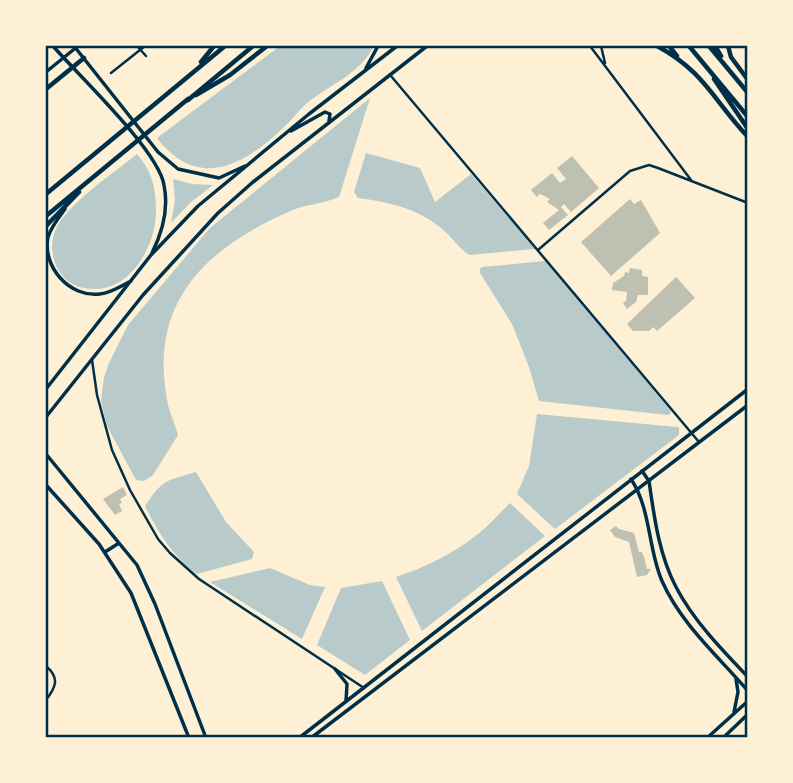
<svg xmlns="http://www.w3.org/2000/svg" width="793" height="783" font-family="'Space Grotesk',sans-serif">
	<style>
		.green { fill: #b9caca }
		.building { fill: #bec0b2 }
		.lines { fill: none; stroke-linecap: round; stroke-linejoin: round }
		.minor { stroke: #003049; stroke-width: 2.5 }
		.tertiary { stroke: #003049; stroke-width: 3.5 }
		.secondary { stroke: #003049; stroke-width: 3.5 }
		.trunk { stroke: #003049; stroke-width: 4.5 }
		.motorway { stroke: #003049; stroke-width: 4.5 }
		.neatline { fill: none; stroke: #003049; stroke-width: 2.5 }
	</style>
	<rect width="100%" height="100%" fill="#fdf0d5"/>
	<path class="green" d="M280,46H374C359,75 330,84 306,104C298,111 292,120 284,127C244,166 198,191 157,138Z
		M370,98L339,197C323,204 305,204 288,212C205,249 149,302 167,400C169,412 175,423 178,435L153,475L144,481L136,480L107,426L101,401L104,377L109,363L128,325L210,228Z
		M366,153L420,168L435,202L471,174L535,249L469,255C459,248 451,236 441,228C417,208 388,202 358,198L354,192Z
		M137,154C153,172 156,190 156,213C155,249 127,297 84,288C56,283 44,248 58,225C72,201 115,172 137,154Z
		M173,179L192,184L213,185L190,203L171,223L175,200Z
		M546,261L670,410L671,413L668,415L539,401L529,367L512,324L480,273V269L482,267Z
		M537,414L677,427H679V435L555,529L517,494L529,466Z
		M196,472L226,522L254,552L252,559L197,574C173,557 158,532 145,506C163,479 166,481 196,472Z
		M510,503L545,536L422,631L396,577C426,567 453,554 478,534C490,525 499,513 510,503Z
		M270,568L310,585L325,587L302,639L210,582Z
		M382,581L410,640L365,675L317,645L341,588Z"/>
	<path class="building" d="M572,156L599,188L571,212L564,204L561,207L568,215L549,230L543,223L559,210L547,202L550,199L540,194L537,197L531,190L552,173L560,183L566,179L557,168Z
		M630,199L634,204L641,200L660,233L611,276L581,242Z
		M630,268L642,270V276L648,277V295H638L636,302L627,309L623,303L626,301L627,292L612,290L613,283L624,276L625,272L629,273Z
		M676,277L695,298L657,331L653,327L649,331H633L627,324Z
		M123,487L127,495L120,499L122,503L119,504L122,511L115,515L103,499Z
		M616,526L619,529L634,533L639,552H642L644,557L647,569H651L647,575L637,577L629,542L615,537L610,530Z"/>
	<g class="lines">
		<path class="minor" d="M137,46L146,56
			M590,46L691,180
			M601,46L605,63
			M111,73L145,46
			M391,76L699,442
			M538,250L630,171L649,165L658,168L748,203
			M92,360L97,395L112,450L130,490L158,539L170,553L199,579L364,688
			M46,666C60,678 56,687 46,700"/>
		<path class="tertiary" d="M53,46C79,76 158,150 164,185C169,209 163,231 152,253
			M74,46L158,152L178,169L219,178L245,166
			M46,72L78,46
			M642,471L649,481C654,516 659,555 676,587C693,620 722,650 748,677
			M631,479C651,509 648,549 662,581C681,624 718,656 748,691
			M734,712L738,692L736,679
			M707,738L748,701
			M723,738L748,714"/>
		<path class="secondary" d="M366,68L378,46
			M291,131L325,112L330,114L329,121
			M65,209C59,217 51,227 48,237C42,267 70,298 100,294C111,293 121,286 131,281
			M46,389L151,255L198,206L309,114L397,46
			M46,417L143,295L218,213L253,182L427,46
			M46,454L137,565L155,604L206,738
			M46,485L99,544L131,593L189,738
			M105,552L119,543
			M335,669L347,684L346,701
			M299,738L748,389
			M311,738L748,405"/>
		<path class="trunk" d="M657,46C704,71 714,101 748,137
			M669,46L677,56
			M689,46L748,117
			M709,46L748,93
			M715,46L721,56
			M728,46L731,57L748,80
			M201,62L214,46
			M714,79L748,129
			M46,89L84,58
			M196,95L230,75L267,46
			M46,194L225,46
			M46,216L188,99
			M46,226L79,192"/>
		<path class="motorway" d="M188,100L253,46"/>
	</g>
	<rect width="793" height="783" fill="none" stroke="#fdf0d5" stroke-width="94"/>
	<rect x="47" y="47" width="699" height="689" class="neatline"/>
</svg>
